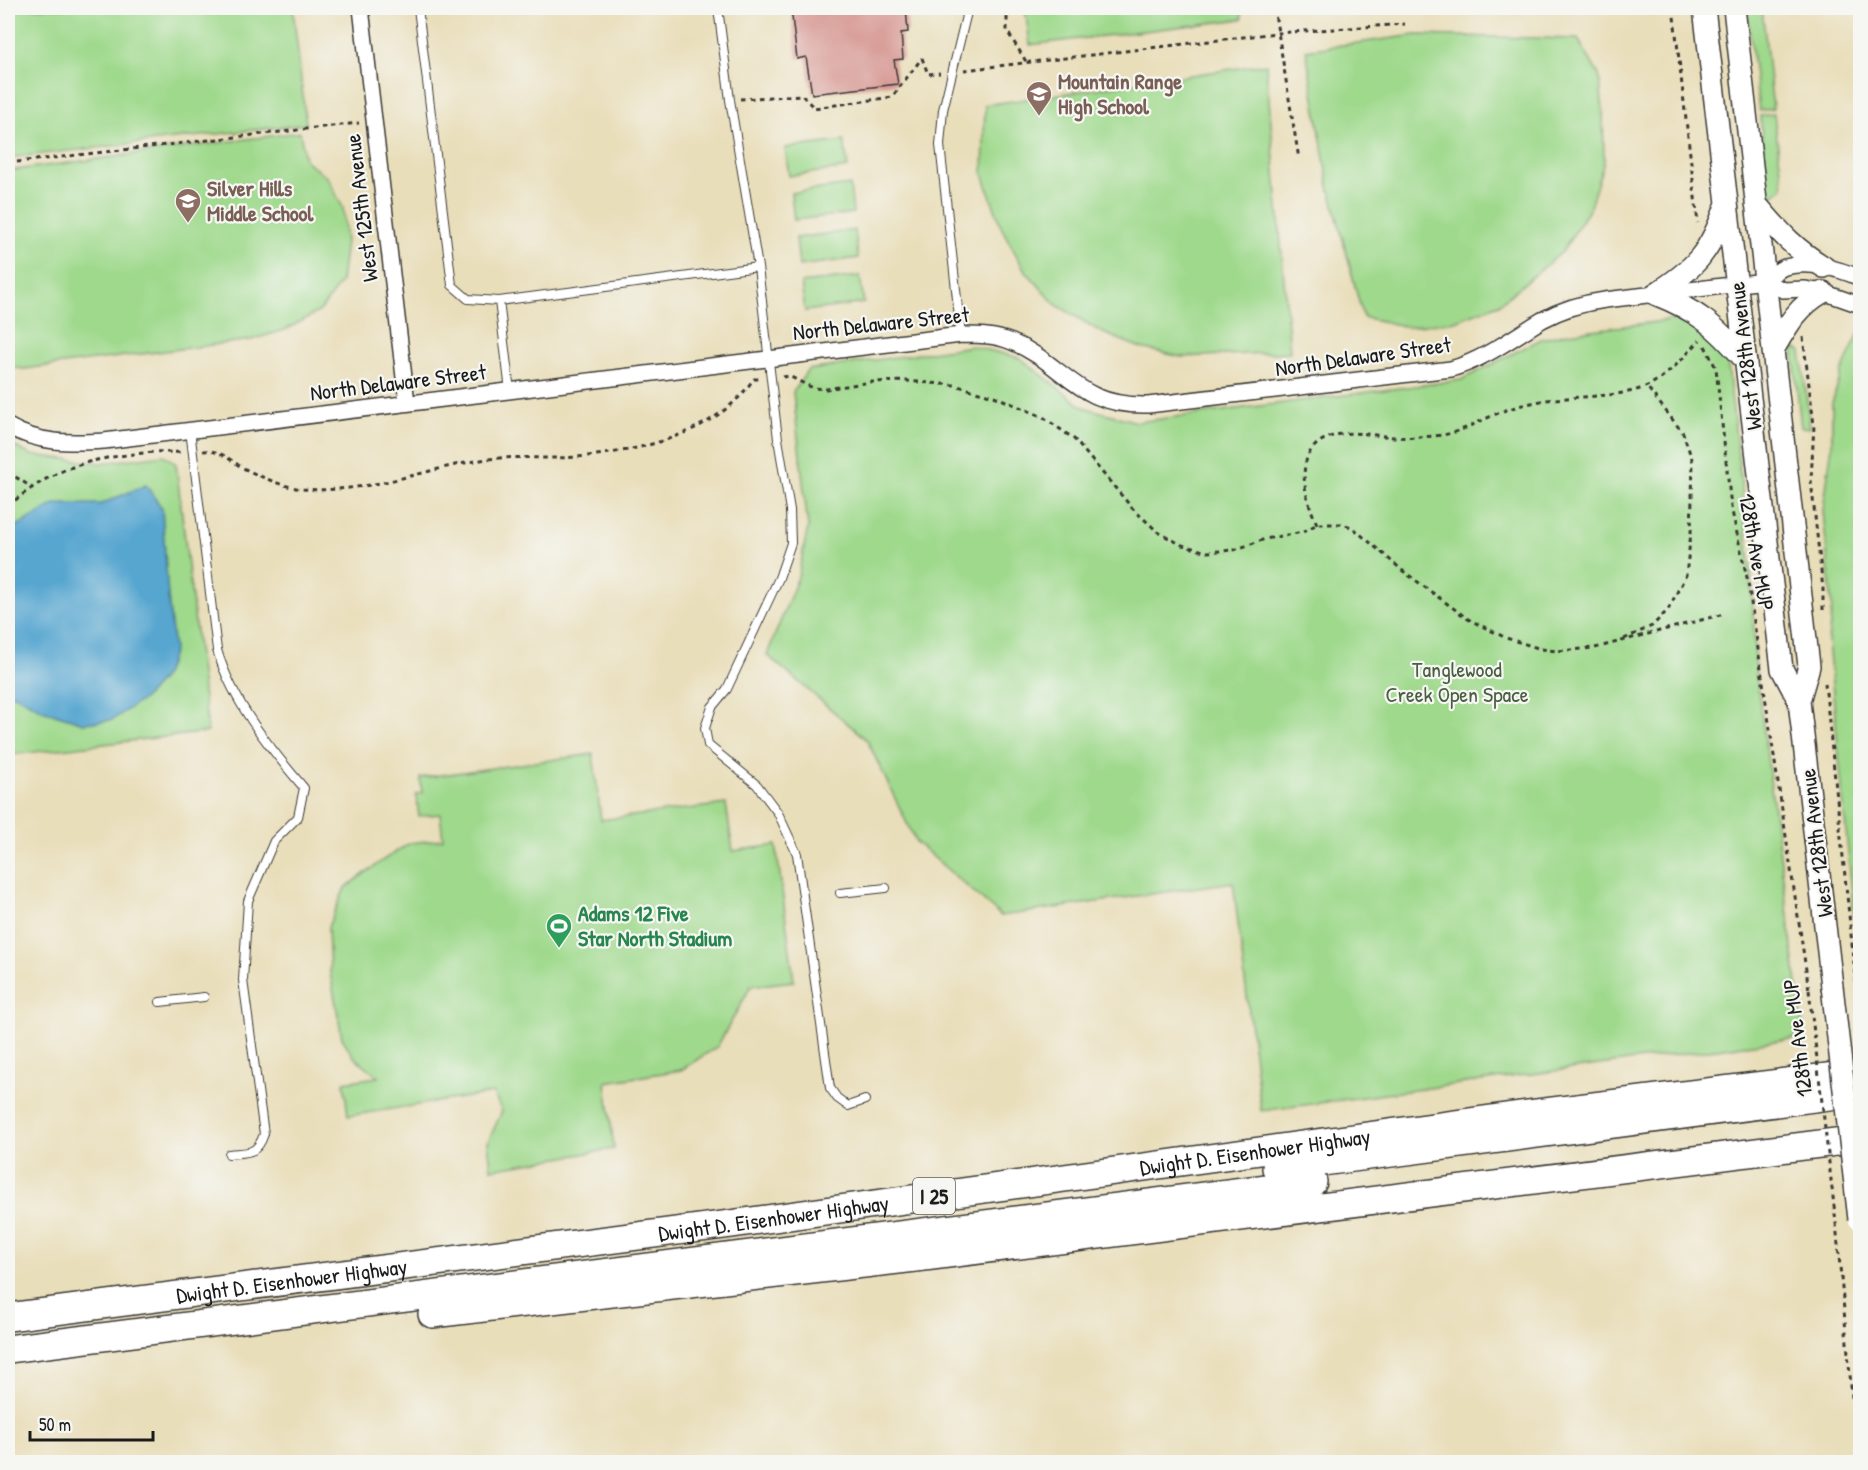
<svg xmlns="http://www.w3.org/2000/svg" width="1868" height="1470" font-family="'Patrick Hand',sans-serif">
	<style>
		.green { fill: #9fd98c; stroke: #5e7a54; stroke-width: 1.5 }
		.water { fill: #56a6d0; stroke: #396176; stroke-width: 1.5 }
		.building { fill: #d5938d }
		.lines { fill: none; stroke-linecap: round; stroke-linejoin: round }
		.lane-casing { stroke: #3b3934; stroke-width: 10 }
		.street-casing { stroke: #3b3934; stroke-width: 18 }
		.secondary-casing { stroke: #3b3934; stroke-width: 24 }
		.highway-casing { stroke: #3b3934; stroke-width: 30 }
		.path { stroke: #3b3934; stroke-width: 3; stroke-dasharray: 4.5 4.5; stroke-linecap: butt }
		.lane { stroke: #fff; stroke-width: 8 }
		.street { stroke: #fff; stroke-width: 15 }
		.secondary { stroke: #fff; stroke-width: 21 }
		.highway { stroke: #fff; stroke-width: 27 }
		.secondary-bridge-casing { stroke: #3b3934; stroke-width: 24; stroke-linecap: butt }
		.path-bridge { stroke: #3b3934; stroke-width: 3; stroke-dasharray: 4.5 4.5; stroke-linecap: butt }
		.secondary-bridge { stroke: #fff; stroke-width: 21 }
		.labels { text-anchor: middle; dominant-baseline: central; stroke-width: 4.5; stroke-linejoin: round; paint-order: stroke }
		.shield { fill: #f6f6f2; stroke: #5d5d5c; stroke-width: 1.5 }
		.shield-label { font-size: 21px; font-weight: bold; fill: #1c1c1c }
		.education-label { font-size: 22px; font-weight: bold; fill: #785e54; stroke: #f6f6f2; text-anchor: start }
		.street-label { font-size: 22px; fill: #1c1c1c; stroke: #f6f6f2 }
		.park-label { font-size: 22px; fill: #4a5e43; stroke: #f6f6f2 }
		.leisure-label { font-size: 22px; font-weight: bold; fill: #27864d; stroke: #f6f6f2; text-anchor: start }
	</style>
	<rect width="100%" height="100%" fill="#f6f6f2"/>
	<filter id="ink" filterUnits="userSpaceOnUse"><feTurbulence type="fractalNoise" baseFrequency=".0167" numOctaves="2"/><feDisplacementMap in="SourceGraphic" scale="12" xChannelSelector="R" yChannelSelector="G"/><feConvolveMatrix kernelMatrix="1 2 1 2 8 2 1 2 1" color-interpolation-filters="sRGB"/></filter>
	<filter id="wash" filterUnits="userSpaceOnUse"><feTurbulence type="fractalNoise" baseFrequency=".008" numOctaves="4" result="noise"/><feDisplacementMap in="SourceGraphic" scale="24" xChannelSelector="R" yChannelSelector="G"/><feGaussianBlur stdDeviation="1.35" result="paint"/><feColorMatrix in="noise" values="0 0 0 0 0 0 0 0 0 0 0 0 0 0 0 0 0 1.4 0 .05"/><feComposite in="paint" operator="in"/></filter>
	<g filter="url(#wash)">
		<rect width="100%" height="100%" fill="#e9deba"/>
		<path class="green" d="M8,8H293L306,124L8,158Z
			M1025,8H1241L1242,19L1030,45Z
			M1747,8H1762L1773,109L1759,111Z
			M1416,35L1578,39L1599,75L1603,110L1604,162L1589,210L1562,252L1499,304L1455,321L1408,327L1363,317L1328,182L1306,50Z
			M1266,64L1290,352L1181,357L1141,348L1101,332L1055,304L1024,269L1001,227L983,174L985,105Z
			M1774,114L1783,188L1771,197L1767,179L1760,116Z
			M300,132L305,160L328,178L343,208L346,241L341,282L320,311L287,329L251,340L24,369L8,367V171Z
			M844,141L848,168L789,176L785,148Z
			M850,185L853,213L794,220L791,193Z
			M855,230L858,258L799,266L796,238Z
			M860,276L864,303L805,311L801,283Z
			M1672,320L1691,322L1699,326V336L1705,339L1714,337L1722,350L1728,366L1751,573L1756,673L1804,1037L1261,1111L1233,882L1001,916L916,842L867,740L767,655L798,577L808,527L793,392L808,370L972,346L1020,358L1083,407L1137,422L1461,380L1541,339L1568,333Z
			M1860,331V978L1828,641L1832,606L1823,511L1832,445V403L1842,371Z
			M1793,348L1801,351L1810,427L1801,428Z
			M8,443L31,455L101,463L164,455L176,464L208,732L8,755Z
			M593,754L601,820L726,804L733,851L776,845L794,981L751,986L717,1047L681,1070L606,1082L614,1149L491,1169L488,1142L502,1111L493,1093L348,1116L344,1082L378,1077L354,1057L342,1038L330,972L328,927L345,888L383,860L410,843L443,839L440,814L419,816L416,794L422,793L420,778Z"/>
		<path class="water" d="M146,485L162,508L168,596L174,650L165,675L145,698L112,720L84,723L42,710L17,696L8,693V531L55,504H101Z"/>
		<g id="blocks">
			<path class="building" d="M791,8H906L908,32L901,33L903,59L894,60L898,84L812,94L806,57L797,59Z"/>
		</g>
	</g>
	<g filter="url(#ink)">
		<use href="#blocks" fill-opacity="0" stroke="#3b3934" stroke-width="1.5"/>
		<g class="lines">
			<g class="lane-casing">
				<path id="lane" d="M418,8L452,285L468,299L499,301L758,267
					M718,8L730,100L758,267L778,439L790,510L791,543L779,578L727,689L712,707L705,728L708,745L757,785L778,813L797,854L830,1088L837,1098L848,1106L865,1100
					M499,301L510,391
					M961,335L940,145L943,110L968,8
					M190,430L217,650C233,703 269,747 304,788L298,817L274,841L248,901L243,980L264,1134C257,1155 248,1152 229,1154
					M840,893L886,888
					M160,1002L204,997"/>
			</g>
			<g class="street-casing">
				<path id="street" d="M361,8L407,403
					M1765,281L1783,290L1804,289L1823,292L1860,305
					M8,426C38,444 70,443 104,441L961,335C979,335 995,335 1012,342C1067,365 1076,407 1148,405L1451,369C1485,359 1512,338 1542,320C1562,309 1583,303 1605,300L1765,281C1771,277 1778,269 1785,267C1809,261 1838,268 1860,278"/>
			</g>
			<g class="secondary-casing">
				<path id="secondary" d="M1704,8L1782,669L1799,701
					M1734,8L1809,666L1799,701L1832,986
					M1756,204C1780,232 1792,247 1824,267
					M1655,294C1696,268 1710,252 1726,206
					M1655,294C1698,311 1716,326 1746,361
					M1773,350C1787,326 1798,306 1823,292"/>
			</g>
			<g class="highway-casing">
				<g id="highway">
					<path d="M1276,1168L1860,1092"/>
					<path d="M432,1314L924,1257L1860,1139"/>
					<path id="s1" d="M8,1317L731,1224L1527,1114L1860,1073"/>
					<path d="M8,1349L1313,1182"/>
				</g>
			</g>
			<path class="path" d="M1007,8V31L1027,63
				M1274,8L1299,159
				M1673,8L1698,223
				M922,58L928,74L940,73
				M964,70L1277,33L1405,24
				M740,99L802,95L814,108L892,97L922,58
				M8,163L359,123
				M1803,337L1814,425L1811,480L1823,589V614
				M1705,346L1716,368L1731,507L1748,582L1809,990
				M783,377L789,376L813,388L826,389L871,382L907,381L954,385L994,396L1043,417L1074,439L1133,509L1158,532L1182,545L1207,552L1234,550L1265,539L1303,532L1317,524H1341L1352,527L1403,571L1468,619L1506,638L1541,649L1557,651L1595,648L1724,614
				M203,451C219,449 230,460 243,468C261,477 283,487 303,489C366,494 421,470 481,460C506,456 529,458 554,458C611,457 694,442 736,400C743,394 748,386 754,379H759
				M8,472L31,487
				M8,506C57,465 91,458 154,452C163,451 172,453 182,452
				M1317,524C1306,500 1293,459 1321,441C1345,427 1371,436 1397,437C1409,438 1421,437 1433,436C1460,435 1481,419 1506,410C1517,406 1530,403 1541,401C1572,395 1623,399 1649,385C1669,375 1685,356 1700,340
				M1624,639L1652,626L1668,610L1686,575L1691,533L1693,462L1683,433L1647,387
				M1825,683L1860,1021
				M1836,1223L1858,1462"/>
			<use href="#lane" class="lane"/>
			<use href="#street" class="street"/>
			<use href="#secondary" class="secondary"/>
			<use href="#highway" class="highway"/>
			<g class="secondary-bridge-casing">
				<path id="secondary-bridge" d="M1832,986L1859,1219"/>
			</g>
			<path class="path-bridge" d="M1809,990L1836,1223"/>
			<use href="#secondary-bridge" class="secondary-bridge"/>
		</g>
	</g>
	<defs>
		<g id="school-pin" transform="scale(1.35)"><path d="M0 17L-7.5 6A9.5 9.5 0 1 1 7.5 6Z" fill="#8d6e63" stroke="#f6f6f2"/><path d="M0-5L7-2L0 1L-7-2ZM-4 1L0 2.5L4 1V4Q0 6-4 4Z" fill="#fff"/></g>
		<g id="stadium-pin" transform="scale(1.35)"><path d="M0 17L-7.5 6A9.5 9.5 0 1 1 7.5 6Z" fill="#2e9e5b" stroke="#f6f6f2"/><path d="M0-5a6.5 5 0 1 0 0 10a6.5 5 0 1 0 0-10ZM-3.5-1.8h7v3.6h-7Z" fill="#fff"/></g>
	</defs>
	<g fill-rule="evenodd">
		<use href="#school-pin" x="1039" y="94"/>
		<use href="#school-pin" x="188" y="201"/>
		<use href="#stadium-pin" x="559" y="926"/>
	</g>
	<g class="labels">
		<rect class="shield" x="913" y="1178" width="42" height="36" rx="4.5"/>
		<g class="shield-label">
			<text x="934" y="1196">I 25</text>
		</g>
		<g class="education-label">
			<text x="1058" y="81">Mountain Range<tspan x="1058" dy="25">High School</tspan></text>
			<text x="207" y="188">Silver Hills<tspan x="207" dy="25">Middle School</tspan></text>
		</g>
		<g class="street-label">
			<text transform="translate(361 208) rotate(-97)">West 125th Avenue</text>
			<text transform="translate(881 323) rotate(-6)">North Delaware Street</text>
			<text transform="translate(1363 356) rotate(-8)">North Delaware Street</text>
			<text transform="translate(1745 356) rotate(-97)">West 128th Avenue</text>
			<text transform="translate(398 382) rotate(-7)">North Delaware Street</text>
			<text transform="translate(1757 552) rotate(80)">128th Ave MUP</text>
			<text transform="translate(1816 843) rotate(-97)">West 128th Avenue</text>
			<text transform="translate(1797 1038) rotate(-97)">128th Ave MUP</text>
			<text stroke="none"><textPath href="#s1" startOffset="1258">Dwight D. Eisenhower Highway</textPath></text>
			<text stroke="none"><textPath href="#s1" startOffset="772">Dwight D. Eisenhower Highway</textPath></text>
			<text stroke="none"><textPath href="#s1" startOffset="286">Dwight D. Eisenhower Highway</textPath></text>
		</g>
		<g class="park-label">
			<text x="1457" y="669">Tanglewood<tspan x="1457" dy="25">Creek Open Space</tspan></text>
		</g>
		<g class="leisure-label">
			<text x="578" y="913">Adams 12 Five<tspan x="578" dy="25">Star North Stadium</tspan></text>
		</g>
	</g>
	<rect width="1868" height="1470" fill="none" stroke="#f6f6f2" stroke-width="30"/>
	<path d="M30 1431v9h123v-9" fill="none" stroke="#1c1c1c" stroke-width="3"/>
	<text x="39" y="1431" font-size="18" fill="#1c1c1c" stroke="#f6f6f2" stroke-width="4.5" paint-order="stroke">50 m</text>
</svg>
